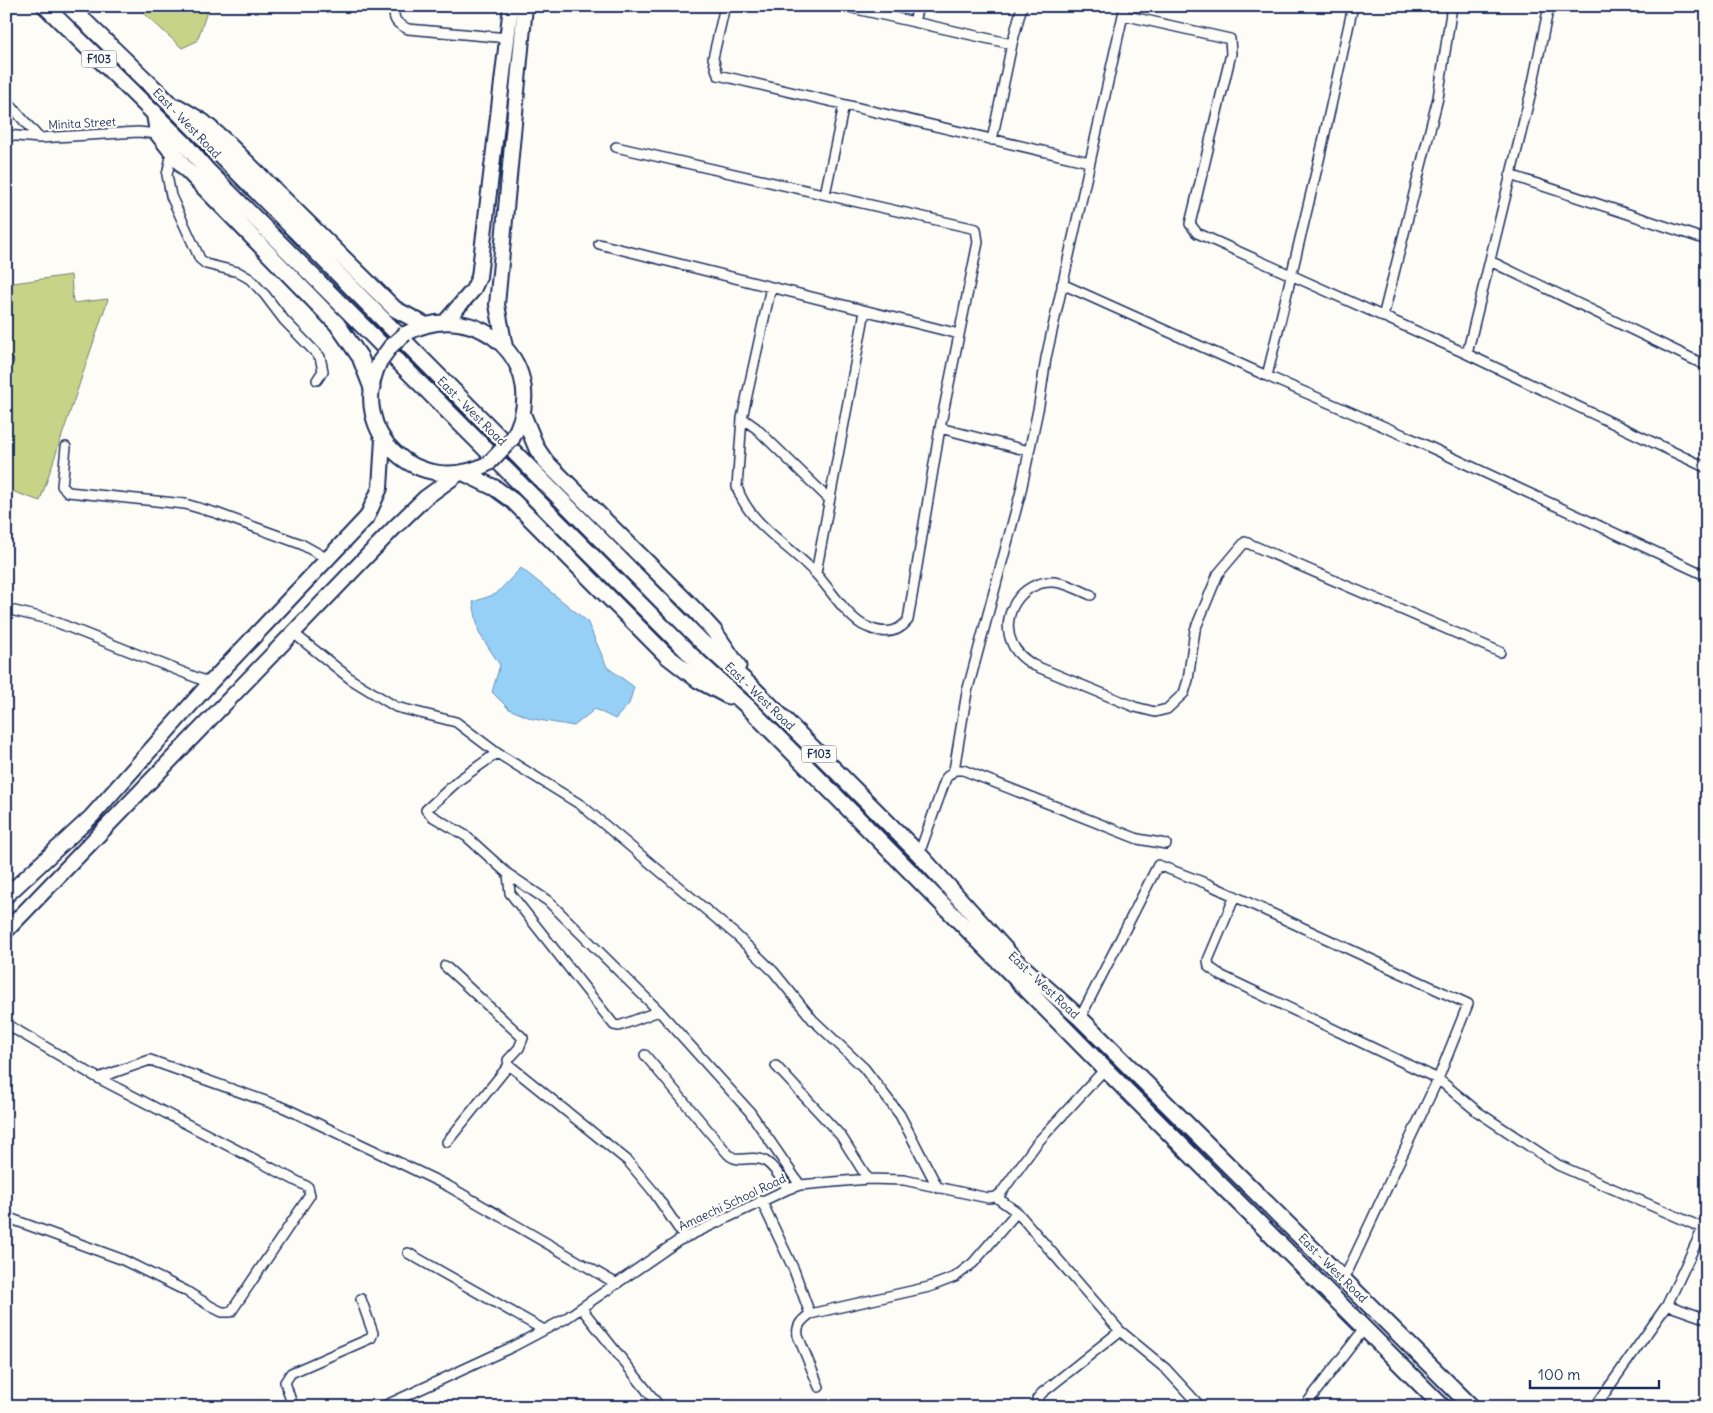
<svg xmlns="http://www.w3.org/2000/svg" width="1713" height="1413" font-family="Delius,sans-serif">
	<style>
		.green { fill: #c7d487; stroke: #718272 }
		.water { fill: #97d0f6; stroke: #6590b9 }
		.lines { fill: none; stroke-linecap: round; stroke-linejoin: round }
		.street-casing { stroke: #1b2f5e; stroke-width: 12 }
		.secondary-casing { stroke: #1b2f5e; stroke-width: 18 }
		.primary-casing { stroke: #1b2f5e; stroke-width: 19 }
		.street { stroke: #fdfcf7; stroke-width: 9 }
		.secondary { stroke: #fdfcf7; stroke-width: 14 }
		.primary { stroke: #fdfcf7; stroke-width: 15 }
		.secondary-bridge-casing { stroke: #1b2f5e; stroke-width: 18; stroke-linecap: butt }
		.secondary-bridge { stroke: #fdfcf7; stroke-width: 14 }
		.labels { text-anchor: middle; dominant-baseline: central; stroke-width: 4.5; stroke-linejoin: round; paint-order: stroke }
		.shield { fill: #fdfcf7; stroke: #5f6c8c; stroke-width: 1 }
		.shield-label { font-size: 11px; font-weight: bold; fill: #1b2f5e }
		.street-label { font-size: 12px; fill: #1b2f5e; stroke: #fdfcf7 }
	</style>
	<rect width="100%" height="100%" fill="#fdfcf7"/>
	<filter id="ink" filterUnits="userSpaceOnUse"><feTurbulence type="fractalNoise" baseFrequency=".02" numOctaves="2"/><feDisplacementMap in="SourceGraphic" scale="10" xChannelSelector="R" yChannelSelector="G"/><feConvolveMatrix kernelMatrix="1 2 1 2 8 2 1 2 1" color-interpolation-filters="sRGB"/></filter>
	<g filter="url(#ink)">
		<path class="green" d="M136,6H209L197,41L182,48Z
			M71,275L73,303L108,299L40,501L6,489V284Z"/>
		<path class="water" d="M521,568L587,621L607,667L634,687L629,704L615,719L595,709L574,726L533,719L509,709L492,692L500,665L479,633L473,602L496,594Z"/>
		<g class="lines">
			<g class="street-casing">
				<path id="street" d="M394,6C393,21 396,23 408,29L508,38
					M725,6L713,58L718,75L1089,162
					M843,6L1012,44L992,140
					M1125,6L1123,15L1230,39L1231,54L1190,224L1197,233L1467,354L1707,468
					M914,22L918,6
					M1012,44L1022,6
					M6,100L39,138
					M6,135L39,138L138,132L158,134
					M616,147L976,229L978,242L940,428L908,620C897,634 883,634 867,627C849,620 830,589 817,575C791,546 749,525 737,487L742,418
					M172,152L167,175L171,196L200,259L206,264L238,272L250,279L265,295L284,320L320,357L323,371L317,380
					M1510,175L1707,240
					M825,194L844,105
					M599,244L959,334
					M1490,261L1707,366
					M1062,284L1267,376L1319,160L1353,6
					M771,287L742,418L756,428L829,499
					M1383,317L1438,98L1452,6
					M1467,354L1531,92L1549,6
					M6,362L8,361
					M1267,376L1408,437L1707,576
					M940,428L1029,451
					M66,447L62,486L68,492L185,504L216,513L301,544L328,559
					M816,573L865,311
					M1091,595C1079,590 1067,583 1054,582C1022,580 999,615 1012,643C1016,653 1024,659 1033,665L1135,707L1155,712L1167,709L1184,693L1188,680L1195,630L1218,574L1245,542L1500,652
					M6,609L48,619L210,683
					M292,632L352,680L396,707L456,722L497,753L581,805L736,935L774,972L813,1020L864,1068L900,1115L938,1188
					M497,753L459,780L426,810L432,816L466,836L508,874L548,901L659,1011L750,1112L800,1185
					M954,770L967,692L1020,495L1039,405L1046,358L1123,15
					M919,854L946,778L954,770H963L1138,839L1166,844
					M508,874L510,893L614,1025L619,1026L659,1011
					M1235,896L1208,960L1209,967L1222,976L1438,1079L1478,1112L1558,1165L1703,1228
					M445,966L523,1038L519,1048L508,1060L509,1065L628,1161L653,1191L685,1238
					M1080,1018L1158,865L1208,884L1468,1004L1438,1079L1344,1279
					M6,1024L98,1078L308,1187L310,1195L231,1312H222L212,1307L186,1291L121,1259L6,1217
					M645,1055L728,1154C739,1165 752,1154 765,1161C775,1167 781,1179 788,1189
					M776,1066L841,1136L868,1179
					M98,1078L150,1060L285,1108L448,1186L617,1284
					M447,1142L509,1065
					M996,1197L1017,1212L1120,1331L1166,1369L1201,1407
					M761,1200L794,1270L810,1314
					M408,1253L544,1330
					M1667,1305L1707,1319
					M582,1309L660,1407
					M819,1387L798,1336C796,1325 802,1320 810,1314L929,1287L955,1277L973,1263L1017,1212
					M293,1407L285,1382L291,1373L371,1338L373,1333L361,1299
					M382,1407L512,1347L565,1319L678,1241L788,1189L800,1185L868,1179L904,1180L988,1198L996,1197L1001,1193L1037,1143L1105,1069
					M1039,1407L1037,1399L1042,1393L1120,1331
					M1304,1407L1364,1329
					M1595,1407L1667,1305L1707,1220"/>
			</g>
			<g class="secondary-casing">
				<path id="secondary" d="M445,322L473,290L479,277L511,6
					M405,334C477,293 555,367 512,439
					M505,347L497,305L525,6
					M380,361C345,433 420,500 489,463
					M6,896L91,817L210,683L367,517L380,488L383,439
					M6,931L394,528L425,498L458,474"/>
			</g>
			<g class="primary-casing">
				<path id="primary" d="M45,6L184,143L207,170L692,656L747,706L1105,1069L1443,1407
					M69,6L158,92L701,641L753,688L919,854L1014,959L1080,1018L1472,1407
					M178,107L203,122L226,142L395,309L425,325
					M154,112L158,134L184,167L337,324L360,357L372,388
					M523,415L537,449L546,462L694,609L714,631L738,666
					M464,473L495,488L513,501L667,656L698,680L728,696"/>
			</g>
			<use href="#street" class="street"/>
			<use href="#secondary" class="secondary"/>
			<use href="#primary" class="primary"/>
			<g class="secondary-bridge-casing">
				<path id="secondary-bridge" d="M380,361L391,346L405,334
					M489,463L512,439"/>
			</g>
			<use href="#secondary-bridge" class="secondary-bridge"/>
		</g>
	</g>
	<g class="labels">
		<g class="shield">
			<rect x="81.5" y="50.5" width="35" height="17" rx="4"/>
			<rect x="801.5" y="745.5" width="35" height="17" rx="4"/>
		</g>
		<g class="shield-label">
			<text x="99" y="59">F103</text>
			<text x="819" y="754">F103</text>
		</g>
		<g class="street-label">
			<text transform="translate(82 123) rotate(-3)">Minita Street</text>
			<text transform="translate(187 123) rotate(46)">East - West Road</text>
			<text transform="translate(472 411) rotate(45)">East - West Road</text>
			<text transform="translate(760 696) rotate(44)">East - West Road</text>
			<text transform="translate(1044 985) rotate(43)">East - West Road</text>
			<text transform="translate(732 1202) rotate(-25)">Amaechi School Road</text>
			<text transform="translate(1333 1268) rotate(45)">East - West Road</text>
		</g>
	</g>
	<rect width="1713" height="1413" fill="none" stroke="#fdfcf7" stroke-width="25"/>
	<rect x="12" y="12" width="1688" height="1388" fill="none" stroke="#1b2f5e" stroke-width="2" filter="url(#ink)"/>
	<path d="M1530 1380v8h129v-8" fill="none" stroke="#1b2f5e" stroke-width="2.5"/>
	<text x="1538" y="1380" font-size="15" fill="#1b2f5e" stroke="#fdfcf7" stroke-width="4" paint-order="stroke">100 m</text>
</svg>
